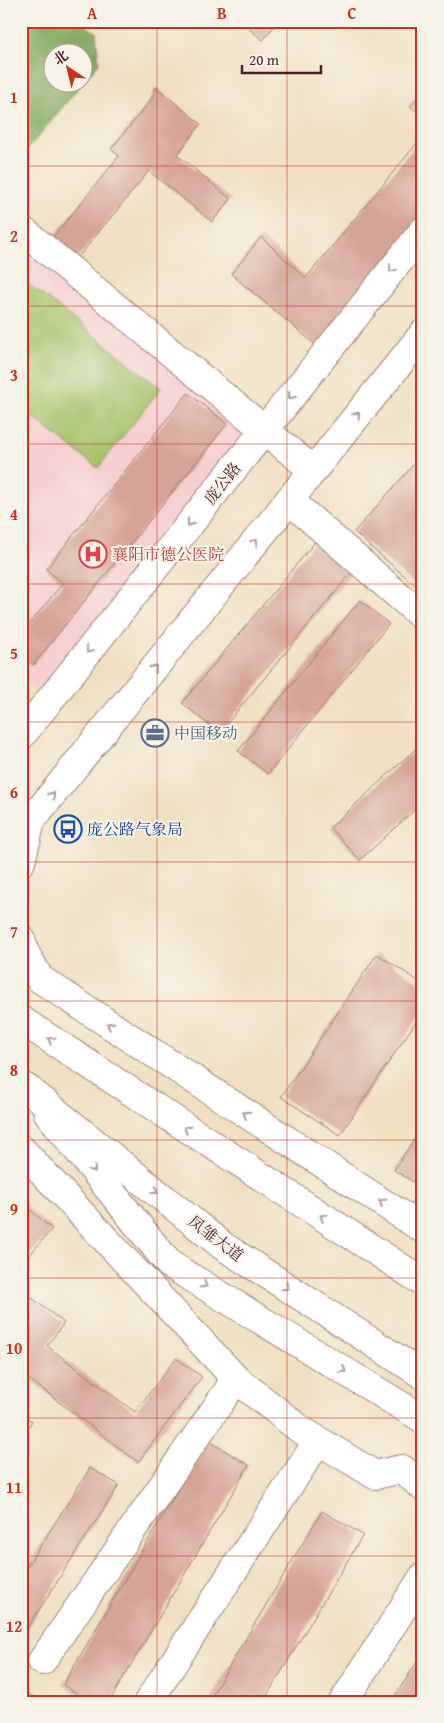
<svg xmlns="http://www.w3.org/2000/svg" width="444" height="1723" font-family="'Gentium Book Plus','Noto Serif SC',serif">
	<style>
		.built { fill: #f7cfd0 }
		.green { fill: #a4c46c; stroke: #77724c }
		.forest { fill: #83aa60; stroke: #666446; fill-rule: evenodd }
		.building { fill: #d6a496 }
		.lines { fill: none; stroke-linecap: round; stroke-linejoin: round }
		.minor-casing { stroke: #9d8076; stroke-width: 30 }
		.major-casing { stroke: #9d8076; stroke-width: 30 }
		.minor { stroke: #fff; stroke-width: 28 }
		.major { stroke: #fff; stroke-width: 28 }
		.oneway { stroke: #ae9aa0 }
		.grid { fill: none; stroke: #c8321e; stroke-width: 1; stroke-opacity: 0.55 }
		.labels { text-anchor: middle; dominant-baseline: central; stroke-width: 4; stroke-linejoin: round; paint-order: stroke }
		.street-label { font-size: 16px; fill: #4a1f2b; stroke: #f7f3e8 }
		.health-label { font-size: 16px; fill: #be3a42; stroke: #f7f3e8; text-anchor: start }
		.service-label { font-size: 16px; fill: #4e5e75; stroke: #f7f3e8; text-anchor: start }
		.transit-label { font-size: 16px; fill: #164399; stroke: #f7f3e8; text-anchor: start }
		.neatline { fill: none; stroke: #c8321e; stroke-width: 2 }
		.grid-label { font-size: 16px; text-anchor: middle; font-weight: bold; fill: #c8321e }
	</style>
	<rect width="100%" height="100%" fill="#f7f3e8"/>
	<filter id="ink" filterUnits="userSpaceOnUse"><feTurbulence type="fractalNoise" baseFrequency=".02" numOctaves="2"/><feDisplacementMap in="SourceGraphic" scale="10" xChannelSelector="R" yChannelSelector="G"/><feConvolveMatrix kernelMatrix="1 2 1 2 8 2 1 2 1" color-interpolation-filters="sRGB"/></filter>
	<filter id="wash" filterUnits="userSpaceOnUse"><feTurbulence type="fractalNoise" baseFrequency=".0096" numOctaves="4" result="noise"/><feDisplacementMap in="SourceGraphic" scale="20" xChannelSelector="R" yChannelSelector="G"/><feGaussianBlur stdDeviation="1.12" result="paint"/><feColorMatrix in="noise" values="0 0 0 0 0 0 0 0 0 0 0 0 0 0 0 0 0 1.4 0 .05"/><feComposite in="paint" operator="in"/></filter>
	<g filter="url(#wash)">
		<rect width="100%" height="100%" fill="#f0e0c1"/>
		<path class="built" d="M21,229L264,430L50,700L21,679Z"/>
		<path class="green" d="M21,278L161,388L98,468L21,408Z
			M21,1682L51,1702H21Z"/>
		<path class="forest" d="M21,21H78L96,32L99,63L21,157ZM52,52H82V82H52Z"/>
		<g id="blocks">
			<path class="building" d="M240,21H278L263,40Z
				M156,87L201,124L177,155L231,199L212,222L149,171L75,261L50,241L119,156L111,149L150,101Z
				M423,90V116L410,106Z
				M423,136V217L317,346L231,274L261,237L306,278Z
				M188,393L227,424L33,665L21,656V634L63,583L46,569Z
				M415,463L423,470V592L354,532Z
				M315,542L352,572L219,733L182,703Z
				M360,600L389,624L268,774L238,751Z
				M423,742V802L360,860L330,828Z
				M377,954L423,984V1011L340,1135L281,1097Z
				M423,1126V1188L394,1170Z
				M21,1202L52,1229L21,1265Z
				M28,1295L64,1323L47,1346L135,1412L176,1358L202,1377L138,1462L21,1373V1304Z
				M21,1414L32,1421L21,1438Z
				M207,1440L249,1465L109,1702H91L63,1685Z
				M90,1468L119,1485L21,1638V1576Z
				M322,1511L363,1535L263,1702H208Z
				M423,1653V1702H391Z"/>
		</g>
	</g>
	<g filter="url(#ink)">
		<use href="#blocks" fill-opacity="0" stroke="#9d8076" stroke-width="1"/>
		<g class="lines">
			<g class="minor-casing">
				<path id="minor" d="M21,229L313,470
					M289,500L423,617
					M21,862L31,821
					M21,939L24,951L40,979L423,1229
					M48,1113L169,1264L423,1419
					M21,1149L236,1379L301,1430L375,1475L402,1469L423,1487
					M42,1661L236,1379
					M148,1702L318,1441
					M343,1702L423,1577"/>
			</g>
			<g class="major-casing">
				<path id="major" d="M21,736L423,231
					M21,833L423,334
					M21,1020L423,1282
					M21,1085L29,1090L223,1246L423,1375"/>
			</g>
			<use href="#minor" class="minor"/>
			<use href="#major" class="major"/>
		</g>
		<defs><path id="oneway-chevron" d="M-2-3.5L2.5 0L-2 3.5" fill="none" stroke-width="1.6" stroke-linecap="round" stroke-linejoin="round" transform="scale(1.25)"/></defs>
		<g class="oneway">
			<use href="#oneway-chevron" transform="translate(392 269) rotate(129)"/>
			<use href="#oneway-chevron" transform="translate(291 396) rotate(129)"/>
			<use href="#oneway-chevron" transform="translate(357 415) rotate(-51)"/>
			<use href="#oneway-chevron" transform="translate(190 523) rotate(128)"/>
			<use href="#oneway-chevron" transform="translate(255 542) rotate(-51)"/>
			<use href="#oneway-chevron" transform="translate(89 650) rotate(128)"/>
			<use href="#oneway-chevron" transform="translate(154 668) rotate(-51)"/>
			<use href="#oneway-chevron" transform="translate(52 795) rotate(-51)"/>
			<use href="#oneway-chevron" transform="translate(110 1025) rotate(-147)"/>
			<use href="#oneway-chevron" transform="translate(51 1040) rotate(-147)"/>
			<use href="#oneway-chevron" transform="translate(246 1114) rotate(-147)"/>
			<use href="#oneway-chevron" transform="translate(187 1129) rotate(-147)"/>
			<use href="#oneway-chevron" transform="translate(93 1169) rotate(51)"/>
			<use href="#oneway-chevron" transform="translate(155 1191) rotate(39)"/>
			<use href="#oneway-chevron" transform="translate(382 1202) rotate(-147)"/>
			<use href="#oneway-chevron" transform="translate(323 1217) rotate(-147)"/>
			<use href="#oneway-chevron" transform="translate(204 1285) rotate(31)"/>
			<use href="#oneway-chevron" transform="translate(286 1287) rotate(33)"/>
			<use href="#oneway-chevron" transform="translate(343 1370) rotate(31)"/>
		</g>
	</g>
	<path class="grid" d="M157,21V1702M287,21V1702M21,166H423M21,306H423M21,444H423M21,584H423M21,722H423M21,862H423M21,1001H423M21,1140H423M21,1278H423M21,1418H423M21,1556H423"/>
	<defs>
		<g id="hospital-ring" transform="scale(1.4375)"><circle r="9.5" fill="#f7f3e8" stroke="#e0444e" stroke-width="1.5"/><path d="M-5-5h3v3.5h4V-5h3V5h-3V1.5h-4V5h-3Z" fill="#e0444e"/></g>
		<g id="office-ring" transform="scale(1.4375)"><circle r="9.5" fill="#f7f3e8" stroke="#5c6f8a" stroke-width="1.5"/><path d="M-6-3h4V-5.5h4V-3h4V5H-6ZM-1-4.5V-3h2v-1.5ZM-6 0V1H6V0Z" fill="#5c6f8a"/></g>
		<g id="bus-ring" transform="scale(1.4375)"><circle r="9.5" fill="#f7f3e8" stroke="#1a4fb4" stroke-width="1.5"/><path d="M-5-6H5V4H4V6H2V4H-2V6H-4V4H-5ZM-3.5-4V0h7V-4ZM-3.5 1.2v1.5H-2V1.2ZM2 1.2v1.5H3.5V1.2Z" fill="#1a4fb4"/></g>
	</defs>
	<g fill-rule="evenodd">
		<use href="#hospital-ring" x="93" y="554"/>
		<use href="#office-ring" x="155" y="733"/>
		<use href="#bus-ring" x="68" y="829"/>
	</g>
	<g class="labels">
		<g class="street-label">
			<text transform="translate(222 483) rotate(-52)">庞公路</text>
			<text transform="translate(216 1238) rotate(37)">凤雏大道</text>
		</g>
		<g class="health-label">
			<text x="112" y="554">襄阳市德公医院</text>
		</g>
		<g class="service-label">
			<text x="174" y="733">中国移动</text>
		</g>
		<g class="transit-label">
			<text x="87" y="829">庞公路气象局</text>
		</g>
	</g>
	<rect width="444" height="1723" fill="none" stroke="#f7f3e8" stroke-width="55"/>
	<g transform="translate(68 68) rotate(325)"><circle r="24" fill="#f7f3e8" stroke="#b29e9c"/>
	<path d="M0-4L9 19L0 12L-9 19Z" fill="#c8321e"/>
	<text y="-8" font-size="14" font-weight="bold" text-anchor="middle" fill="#4a1f2b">北</text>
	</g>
	<path d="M242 65v8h79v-8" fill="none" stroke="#4a1f2b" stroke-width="2.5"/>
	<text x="249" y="65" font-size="15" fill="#4a1f2b" stroke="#f7f3e8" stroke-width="4" paint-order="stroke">20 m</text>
	<rect x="28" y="28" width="388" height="1668" class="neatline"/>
	<g class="grid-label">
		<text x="92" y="19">A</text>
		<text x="222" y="19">B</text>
		<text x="352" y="19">C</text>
		<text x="14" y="103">1</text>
		<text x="14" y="242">2</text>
		<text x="14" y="381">3</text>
		<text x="14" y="520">4</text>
		<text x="14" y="659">5</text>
		<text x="14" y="798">6</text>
		<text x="14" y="937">7</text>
		<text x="14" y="1076">8</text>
		<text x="14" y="1215">9</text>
		<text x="14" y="1354">10</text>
		<text x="14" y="1493">11</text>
		<text x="14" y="1632">12</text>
	</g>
</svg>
